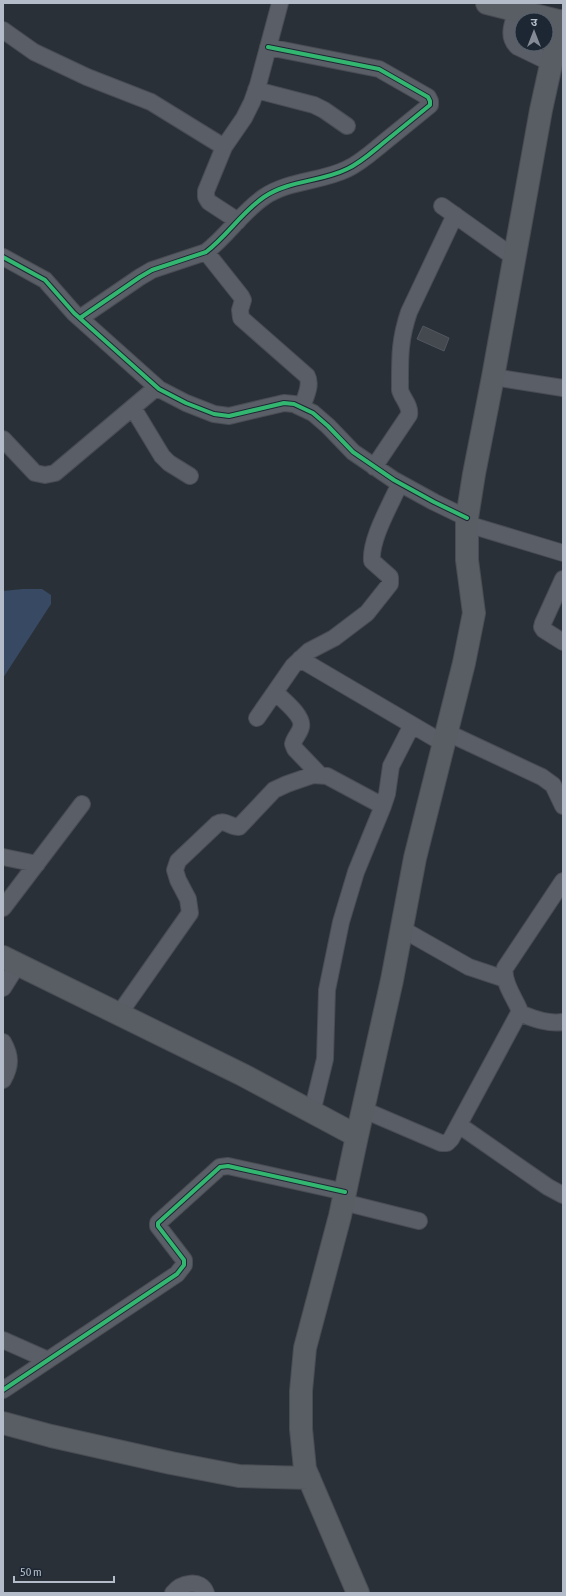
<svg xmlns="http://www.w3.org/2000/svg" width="566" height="1596" font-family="'Asap Condensed','Noto Sans Devanagari',sans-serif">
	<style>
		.water { fill: #384963 }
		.building { fill: #444950; stroke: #52575f }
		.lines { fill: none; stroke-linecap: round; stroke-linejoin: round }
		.street-casing { stroke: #484c53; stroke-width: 18 }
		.secondary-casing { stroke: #484c53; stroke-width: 24 }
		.street { stroke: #5a5e66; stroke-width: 16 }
		.secondary { stroke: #595d64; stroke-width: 22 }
		.cycleway-casing { stroke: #1d2633; stroke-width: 6 }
		.cycleway { stroke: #33b770; stroke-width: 4 }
	</style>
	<rect width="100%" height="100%" fill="#2a3038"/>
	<path class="water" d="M23,589H42L51,595V604L3,678V591Z"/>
	<path class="building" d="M423,326L449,338L444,351L417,339Z"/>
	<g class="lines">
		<g class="street-casing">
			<path id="street" d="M517,10C513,23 506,37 518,47L551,63
				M3,30L34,52L87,77L151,102L224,147
				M256,90L314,105L324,110L347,126
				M442,206L515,258
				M238,221L209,202L206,197V191L224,147L244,118L252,102L258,85L280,3
				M206,252L241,296L243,300L240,310L241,318L307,376C312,385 305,398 302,407
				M3,257L45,280L74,313L159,389L186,403L214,414L229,416L284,403L294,404L313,413L328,426L353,452L394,480L434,502L467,518
				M80,318L140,277L152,270L206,252C227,236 242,212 264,197C289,180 321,182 347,169C360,163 371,153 382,144C398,131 414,118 430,105V101L428,97L379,69L268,47
				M493,377L563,388
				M133,408L162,456L169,463L190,476
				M3,439L35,473L45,475L55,473L157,387
				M374,467L409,415C411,406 402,398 400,390C400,360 399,341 409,312L455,215
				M467,524L563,553
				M563,579L543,623L542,627L544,630L563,642
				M300,659L443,743
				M275,692C282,699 304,716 301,727C300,733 294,738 293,744L295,749L319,774
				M257,718L293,666L309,651L334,638L367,613L390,584V577L372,561C370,539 391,504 400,483
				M446,732L542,777L553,785L563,806
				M3,857L37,864
				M3,908L82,804
				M402,929L469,967L505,979
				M3,988L18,964
				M519,1013C535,1019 547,1024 563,1022
				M119,1014L190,913L188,899L178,880L175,870L178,861L217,824C225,819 230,827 239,827L274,790L287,784L313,775L327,776L383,806
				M3,1042C11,1056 11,1066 3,1080
				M364,1110L441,1143H447L451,1139L519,1013V1009C514,997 502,981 505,968L563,881
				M312,1112L325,1059L327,990L341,922L356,872L383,806L387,794L391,766L412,725
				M459,1125L548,1187L563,1195
				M343,1202L419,1221
				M3,1340L48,1360
				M3,1390L177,1274L184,1265V1260L158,1226V1223L220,1167L228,1166L345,1192
				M173,1593C181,1583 201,1578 206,1593"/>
		</g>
		<g class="secondary-casing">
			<path id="secondary" d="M487,3L562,22
				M3,957L243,1075L357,1136L340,1216L305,1348L301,1391V1429L305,1469L358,1593
				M357,1136L392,980L415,858L464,663L474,613L467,560V518L474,474L493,377L541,110L552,60L563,21
				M3,1423L51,1436L171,1463L239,1476L309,1478"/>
		</g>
		<use href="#street" class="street"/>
		<use href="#secondary" class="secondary"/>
		<g class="cycleway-casing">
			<path id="cycleway" d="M3,257L45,280L74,313L159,389L186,403L214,414L229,416L284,403L294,404L313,413L328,426L353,452L394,480L434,502L467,518
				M80,318L140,277L152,270L206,252C227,236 242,212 264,197C289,180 321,182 347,169C360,163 371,153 382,144C398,131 414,118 430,105V101L428,97L379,69L268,47
				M3,1390L177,1274L184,1265V1260L158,1226V1223L220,1167L228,1166L345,1192"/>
		</g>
		<use href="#cycleway" class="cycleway"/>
	</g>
	<rect width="566" height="1596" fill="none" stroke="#b4bcc9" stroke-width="8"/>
	<g transform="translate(534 32)"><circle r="19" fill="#1d2633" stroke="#59626f"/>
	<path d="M0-3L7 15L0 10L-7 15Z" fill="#848b96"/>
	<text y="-6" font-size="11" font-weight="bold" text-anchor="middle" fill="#b4bcc9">उ</text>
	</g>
	<path d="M14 1576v6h100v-6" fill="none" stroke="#b4bcc9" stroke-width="2"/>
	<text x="20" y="1576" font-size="12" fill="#b4bcc9" stroke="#1d2633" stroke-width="3" paint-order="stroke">50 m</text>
</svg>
